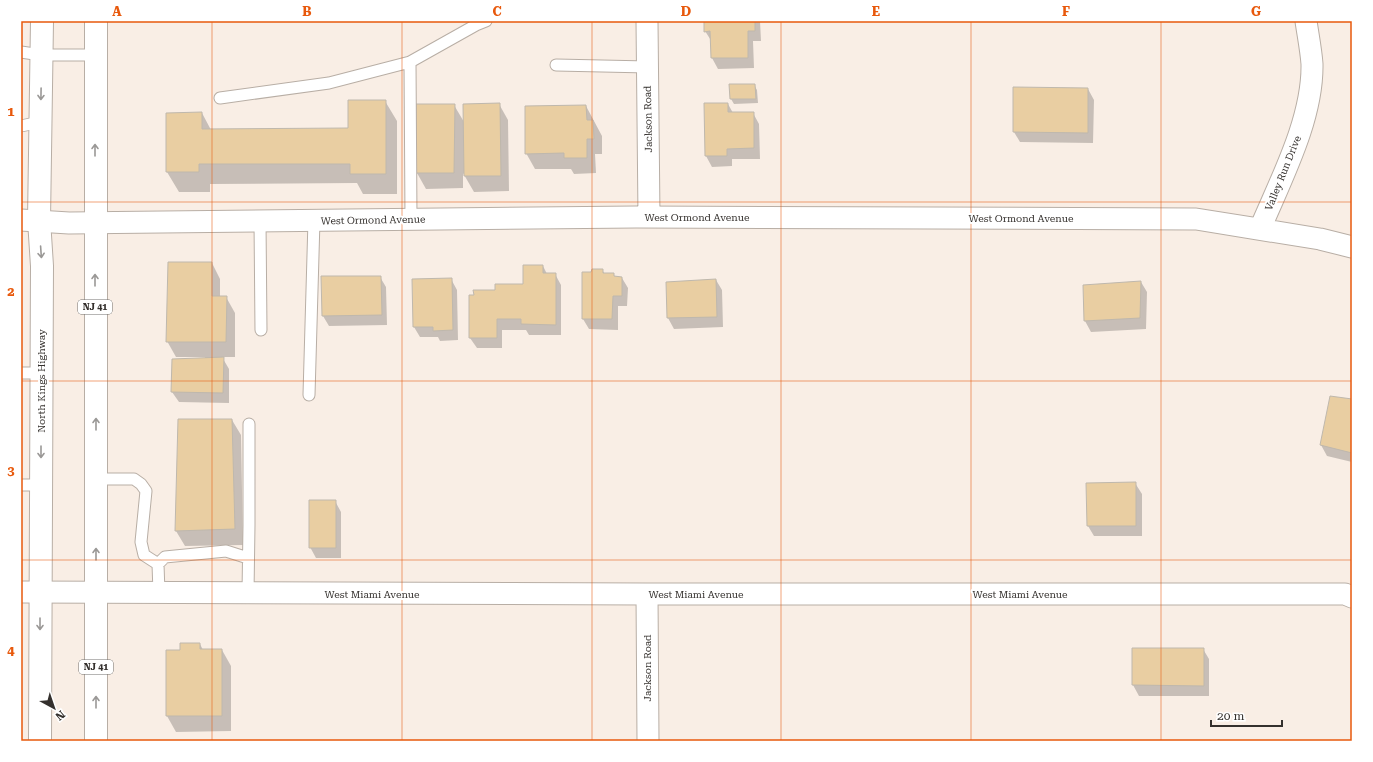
<svg xmlns="http://www.w3.org/2000/svg" width="1373" height="762" font-family="'Roboto Serif',serif">
	<style>
		.shadow { fill: #0003 }
		.building { fill: #e9cea2; stroke: #bfb8ad }
		.lines { fill: none; stroke-linecap: round; stroke-linejoin: round }
		.service-casing { stroke: #b8aea5; stroke-width: 13 }
		.minor-casing { stroke: #b8aea5; stroke-width: 23 }
		.primary-casing { stroke: #b8aea5; stroke-width: 24 }
		.service { stroke: #fff; stroke-width: 11 }
		.minor { stroke: #fff; stroke-width: 21 }
		.primary { stroke: #fff; stroke-width: 22 }
		.oneway { stroke: #9a9896 }
		.grid { fill: none; stroke: #e8590c; stroke-width: 1; stroke-opacity: 0.55 }
		.labels { text-anchor: middle; dominant-baseline: central; stroke-width: 4; stroke-linejoin: round; paint-order: stroke }
		.shield { fill: #fff; stroke: #716e6c; stroke-width: 1 }
		.shield-label { font-size: 9px; font-weight: bold; fill: #34302d }
		.street-label { font-size: 10px; fill: #34302d; stroke: #fff }
		.neatline { fill: none; stroke: #e8590c; stroke-width: 1.5 }
		.grid-label { font-size: 13px; text-anchor: middle; font-weight: bold; fill: #e8590c }
	</style>
	<rect width="100%" height="100%" fill="#f9eee5"/>
	<path class="shadow" d="M705,21H760L761,41H753L754,68L718,69L712,58V42L705,31Z
		M730,85H754L757,90L758,103L734,104L731,99Z
		M1088,89L1094,100L1093,143L1020,142L1014,132Z
		M385,101L397,121V194H363L357,183L210,184V192H179L167,172V114L202,113L211,130L349,129Z
		M499,104L508,120L509,191L474,192L463,173V188L426,189L417,173V105H454L464,122Z
		M705,104H728L733,113H753L759,124L760,159H732V166L712,167L706,156Z
		M586,106L602,136V154H595L596,173L574,174L571,169H535L526,153Z
		M212,263L220,279V297H226L235,313V357H222L229,369V403L179,402L172,392L205,359V357H176L167,341Z
		M543,266L547,274H555L561,285V335H529L526,330H502V348H477L470,338L496,291L524,285Z
		M602,270L605,274H613L615,277L622,278L628,288L627,306H618V330L589,329L583,319Z
		M380,277L386,287L387,325L329,326L323,316Z
		M451,279L457,290L458,340L440,341L438,337H420L414,327Z
		M716,280L722,290L723,327L674,329L668,318L667,283Z
		M1141,282L1147,292L1146,329L1091,332L1085,321L1084,286Z
		M1352,400V462L1327,456L1321,445Z
		M232,420L241,435L243,545L185,546L176,531Z
		M1135,483L1142,494V536H1094L1088,526Z
		M335,501L341,512V558H316L310,547Z
		M200,644L203,650H222L231,666V731L176,732L167,716V651H181Z
		M1133,649H1203L1209,659V696H1139L1133,685Z"/>
	<path class="building" d="M704,21H755V31H748V58H711L710,31L704,32Z
		M729,84H755L756,99H730Z
		M1013,87L1088,88V133L1013,132Z
		M348,100H386V174H350V164H199V172H166V113L202,112V129L348,128Z
		M500,103L501,176H464L463,104Z
		M704,103H728V112H754V148L727,149V156H705Z
		M416,104H455L454,173H416Z
		M586,105L587,120H593L594,139H587V158H564V153L525,154V106Z
		M168,262H212V296H227L226,342H166Z
		M523,265H543V273H556V325L521,324V319H497V338H469V295H474L473,290H495V284H523Z
		M592,269H603V273H614V276L622,277V296H613L612,319H582V272H591Z
		M321,276H381L382,315L322,316Z
		M452,278L453,330L433,331V327H413L412,279Z
		M716,279L717,317L667,318L666,282Z
		M1141,281L1140,318L1084,321L1083,285Z
		M224,357L223,393L171,392L172,359Z
		M1330,396L1352,399V453L1320,445Z
		M178,419H232L235,529L175,531Z
		M1136,482V526H1087L1086,483Z
		M309,500H336V548H309Z
		M180,643H200V649H222V716H166V650H180Z
		M1132,648H1204V686L1132,685Z"/>
	<g class="lines">
		<g class="service-casing">
			<path id="service" d="M21,52L41,55H96
				M410,62L476,25L486,21
				M556,65L648,67
				M220,98L329,83L410,62L411,219
				M21,126L40,122
				M260,221L261,330
				M21,373H41
				M309,395L314,220
				M96,479H134L141,484L146,491L141,542L144,555L158,564
				M21,485H41
				M159,593L158,564L165,557L226,551L248,558
				M248,593L249,525V424"/>
		</g>
		<g class="minor-casing">
			<path id="minor" d="M647,21L649,217
				M21,220L69,223L636,217L1196,219L1320,239L1352,247
				M1260,229C1281,179 1313,119 1312,64C1311,50 1308,35 1306,21
				M21,592L647,594H1345L1352,597
				M647,594L648,741"/>
		</g>
		<g class="primary-casing">
			<path id="primary" d="M40,741L42,266L39,220L42,21
				M96,741V21"/>
		</g>
		<use href="#service" class="service"/>
		<use href="#minor" class="minor"/>
		<use href="#primary" class="primary"/>
	</g>
	<defs><path id="oneway-shaft" d="M-6 0H5M1.5-3L5.5 0L1.5 3" fill="none" stroke-width="1.6" stroke-linecap="round" stroke-linejoin="round"/></defs>
	<g class="oneway">
		<use href="#oneway-shaft" transform="translate(41 94) rotate(91)"/>
		<use href="#oneway-shaft" transform="translate(95 150) rotate(-90)"/>
		<use href="#oneway-shaft" transform="translate(41 252) rotate(86)"/>
		<use href="#oneway-shaft" transform="translate(95 280) rotate(-90)"/>
		<use href="#oneway-shaft" transform="translate(96 424) rotate(-90)"/>
		<use href="#oneway-shaft" transform="translate(41 452) rotate(90)"/>
		<use href="#oneway-shaft" transform="translate(96 554) rotate(-90)"/>
		<use href="#oneway-shaft" transform="translate(40 624) rotate(90)"/>
		<use href="#oneway-shaft" transform="translate(96 702) rotate(-90)"/>
	</g>
	<path class="grid" d="M212,21V741M402,21V741M592,21V741M781,21V741M971,21V741M1161,21V741M21,202H1352M21,381H1352M21,560H1352"/>
	<g class="labels">
		<g class="shield">
			<rect x="78" y="300" width="34" height="14" rx="3"/>
			<rect x="79" y="660" width="34" height="14" rx="3"/>
		</g>
		<g class="shield-label">
			<text x="95" y="307">NJ 41</text>
			<text x="96" y="667">NJ 41</text>
		</g>
		<g class="street-label">
			<text transform="translate(648 119) rotate(-91)">Jackson Road</text>
			<text transform="translate(1283 173) rotate(-68)">Valley Run Drive</text>
			<text x="697" y="217">West Ormond Avenue</text>
			<text x="1021" y="218">West Ormond Avenue</text>
			<text transform="translate(373 220) rotate(-1)">West Ormond Avenue</text>
			<text transform="translate(41 381) rotate(-90)">North Kings Highway</text>
			<text x="372" y="594">West Miami Avenue</text>
			<text x="696" y="594">West Miami Avenue</text>
			<text x="1020" y="594">West Miami Avenue</text>
			<text transform="translate(647 668) rotate(-90)">Jackson Road</text>
		</g>
	</g>
	<rect width="1373" height="762" fill="none" stroke="#ffffff" stroke-width="44"/>
	<g transform="translate(54 708) rotate(140)" stroke="#ffffff" stroke-width="3" paint-order="stroke">
	<path d="M0-3L7 15L0 10L-7 15Z" fill="#34302d"/>
	<text y="-6" font-size="11" font-weight="bold" text-anchor="middle" fill="#34302d">N</text>
	</g>
	<path d="M1211 720v6h71v-6" fill="none" stroke="#34302d" stroke-width="2"/>
	<text x="1217" y="720" font-size="12" fill="#34302d" stroke="#ffffff" stroke-width="3" paint-order="stroke">20 m</text>
	<rect x="22" y="22" width="1329" height="718" class="neatline"/>
	<g class="grid-label">
		<text x="117" y="16">A</text>
		<text x="307" y="16">B</text>
		<text x="497" y="16">C</text>
		<text x="686" y="16">D</text>
		<text x="876" y="16">E</text>
		<text x="1066" y="16">F</text>
		<text x="1256" y="16">G</text>
		<text x="11" y="116">1</text>
		<text x="11" y="296">2</text>
		<text x="11" y="475">3</text>
		<text x="11" y="655">4</text>
	</g>
</svg>
